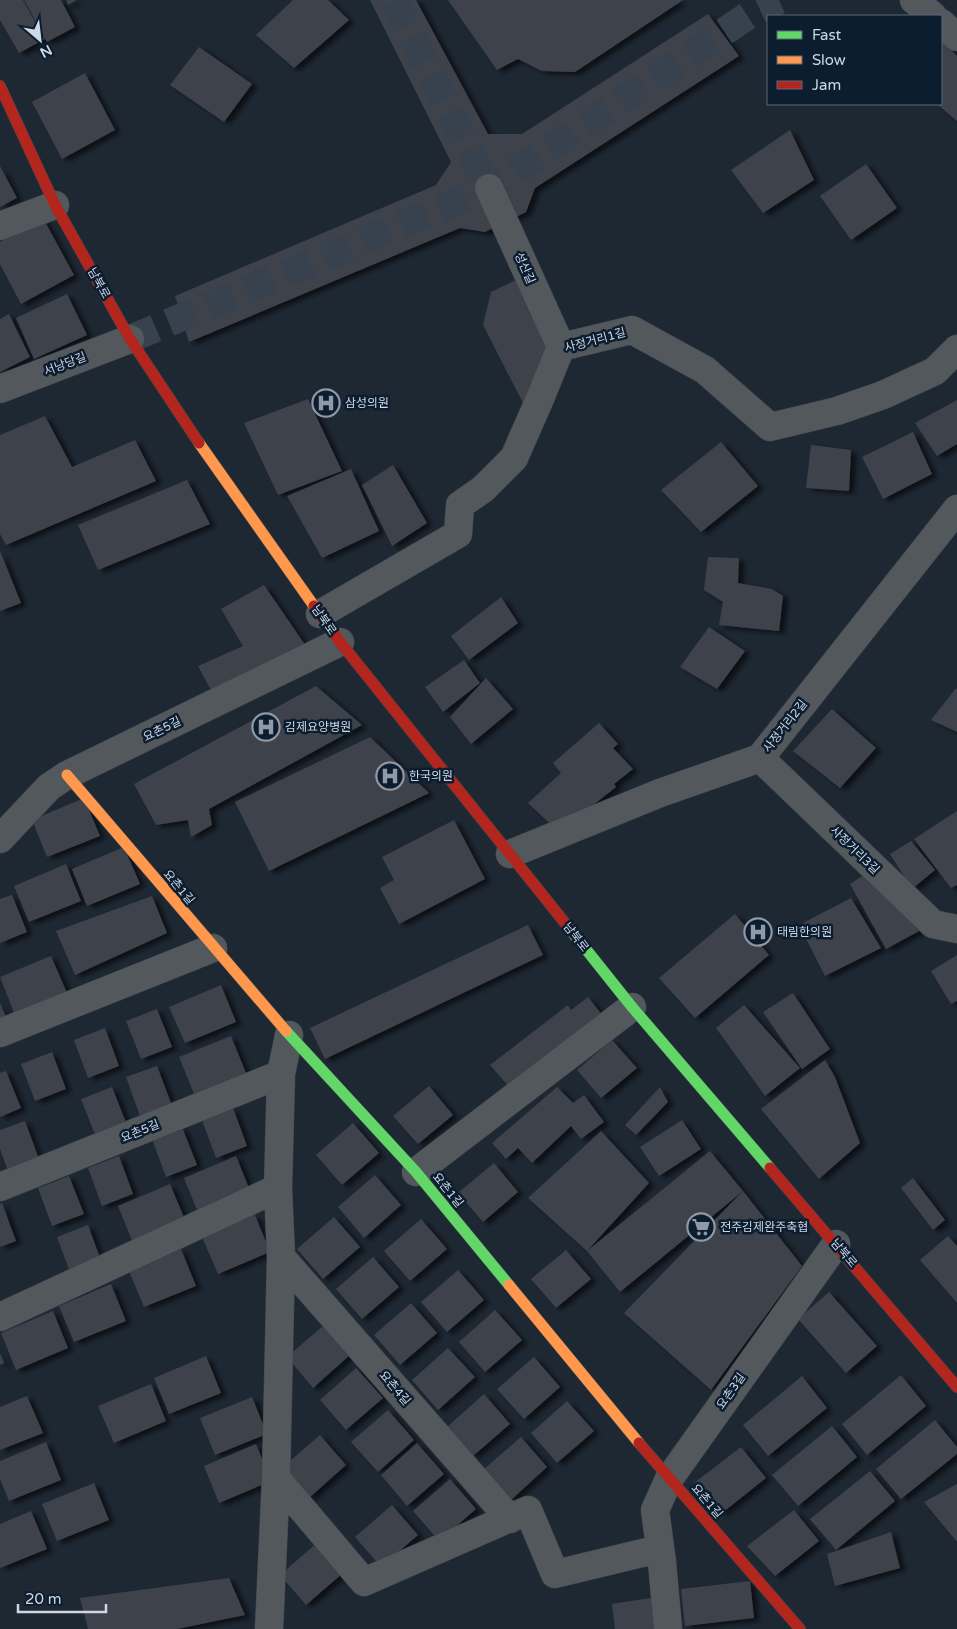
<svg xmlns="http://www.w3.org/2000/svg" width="957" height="1629" font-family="'Varela Round','Noto Sans KR',sans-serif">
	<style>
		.building { fill: #3d424c; filter: url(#shadow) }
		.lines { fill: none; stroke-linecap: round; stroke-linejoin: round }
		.street-tunnel { stroke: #38424e; stroke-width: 28; stroke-dasharray: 28 14; stroke-linecap: butt }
		.street-casing { stroke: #3c444e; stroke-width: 29 }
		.fast-casing { stroke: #3c444e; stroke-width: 12 }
		.slow-casing { stroke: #3c444e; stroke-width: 12 }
		.jam-casing { stroke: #3c444e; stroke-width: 12 }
		.street { stroke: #52585b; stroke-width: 28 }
		.fast { stroke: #63d668; stroke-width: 11 }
		.slow { stroke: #ff974d; stroke-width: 11 }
		.jam { stroke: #b3261e; stroke-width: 11 }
		.labels { text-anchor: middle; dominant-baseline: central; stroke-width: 5; stroke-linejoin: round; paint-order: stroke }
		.street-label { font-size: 12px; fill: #cdd8e5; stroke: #0d1d30 }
		.poi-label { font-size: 12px; fill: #cdd8e5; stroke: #0d1d30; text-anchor: start }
	</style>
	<defs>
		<filter id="shadow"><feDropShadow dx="5.5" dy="3" stdDeviation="2.5" flood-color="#0009"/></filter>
	</defs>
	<rect width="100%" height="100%" fill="#1e2833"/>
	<path class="building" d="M0,0H23L45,39L19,53L0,20Z
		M24,0H61L75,27L47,42Z
		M66,0H77L68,5Z
		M293,0H328L349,20L294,68L256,35Z
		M370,0H416L488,134H522L708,14L739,56L535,188L526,212L485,232L460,228L189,342L175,296L436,185L451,162Z
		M448,0H683L575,72L542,71L518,59L497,70Z
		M941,39L957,56V121L937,104H941Z
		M199,47L252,84L224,122L170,85Z
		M85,73L115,130L62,159L32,102Z
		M790,130L814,180L763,213L731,170Z
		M866,164L897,208L851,240L820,196Z
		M0,166L17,198L0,207Z
		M43,218L74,275L21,304L0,264V242Z
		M520,278L556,350L525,407L483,325L491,292Z
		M67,294L87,335L34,359L16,318Z
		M9,314L30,357L0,372V319Z
		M308,399L342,471L278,495L244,423Z
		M957,400V444L937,456L915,423Z
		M45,416L72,467L135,440L156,481L6,545L0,534V435Z
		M913,432L932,474L883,499L862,457Z
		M721,442L758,486L701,532L661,490Z
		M811,445L851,450L849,491L806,488Z
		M393,465L427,523L392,546L362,485Z
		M351,469L379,531L322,558L287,496Z
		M187,480L210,524L98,570L78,525Z
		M0,551L21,603L0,611Z
		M708,557L739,558L738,583L772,589L783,596L779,631L719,625L723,602L704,590Z
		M264,585L308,649L215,698L198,666L243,646L221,609Z
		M501,597L518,623L469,660L451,636Z
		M709,627L745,651L717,689L680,667Z
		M464,660L480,683L443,712L425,687Z
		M486,678L513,709L471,744L450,717Z
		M316,686L362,725L209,809L212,825L191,837L188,820L156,825L134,784Z
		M956,688L957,689V732L931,720Z
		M832,709L876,748L840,788L793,751Z
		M599,723L618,744L613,748L633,769L614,784L616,787L559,832L528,803L561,773L553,763Z
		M370,737L429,793L269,871L235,802Z
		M84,798L100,836L47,857L32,820Z
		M957,811V885L951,888L914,839Z
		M454,820L485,879L399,924L380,888L394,880L382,857Z
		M911,841L935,870L912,889L890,854Z
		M124,847L140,884L87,906L72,869Z
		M66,864L81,901L29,922L14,886Z
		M870,871L921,930L886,949L850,884Z
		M12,895L27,932L0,943V899Z
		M152,896L167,933L75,975L56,931Z
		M851,898L881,948L825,976L799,925Z
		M735,914L769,955L695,1018L659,978Z
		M528,925L543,955L325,1059L310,1028Z
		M957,955V1001L951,1004L931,971Z
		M51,956L67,993L15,1015L0,977Z
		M221,985L236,1022L185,1043L169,1007Z
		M793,993L830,1049L802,1069L763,1012Z
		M588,997L603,1016L510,1088L490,1065L568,1005L571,1010Z
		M0,1003L8,1022L0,1025Z
		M744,1005L800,1068L765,1096L716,1028Z
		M157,1009L172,1047L141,1059L126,1021Z
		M105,1028L119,1066L88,1078L74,1040Z
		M231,1036L246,1073L194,1094L179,1057Z
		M612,1040L637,1068L601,1098L577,1070Z
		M52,1052L66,1089L35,1101L21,1064Z
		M825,1060L835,1077L860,1143L819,1179L761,1109Z
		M157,1066L171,1103L140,1116L126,1077Z
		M6,1071L21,1108L0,1117V1073Z
		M429,1086L453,1115L418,1144L393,1116Z
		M112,1087L127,1125L96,1137L81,1099Z
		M557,1087L573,1103L584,1095L604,1122L581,1139L571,1126L532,1163L518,1148L506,1159L492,1143Z
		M660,1087L668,1102L636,1135L625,1125Z
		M233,1108L247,1146L216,1158L202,1120Z
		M682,1120L701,1149L659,1176L640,1147Z
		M25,1121L39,1159L8,1171L0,1149V1130Z
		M353,1123L379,1153L342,1185L316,1155Z
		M182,1127L197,1165L166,1177L152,1139Z
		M601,1131L649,1183L587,1251L528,1198Z
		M710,1151L743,1191L802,1266L711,1390L624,1313L743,1191L620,1292L587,1251Z
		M119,1156L133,1194L102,1206L88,1168Z
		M236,1156L251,1193L199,1215L184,1178Z
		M494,1163L518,1192L483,1222L458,1193Z
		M375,1175L401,1205L364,1238L338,1207Z
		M69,1176L84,1214L52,1226L38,1188Z
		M913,1178L945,1220L933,1230L901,1188Z
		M170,1184L186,1222L133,1243L118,1206Z
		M2,1203L16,1241L0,1247V1204Z
		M255,1215L270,1252L218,1274L202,1237Z
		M334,1217L360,1247L323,1279L297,1249Z
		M421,1219L447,1249L410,1281L384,1251Z
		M88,1225L102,1263L71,1275L57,1237Z
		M948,1236L957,1246V1303L920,1260Z
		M181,1249L196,1286L144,1307L129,1271Z
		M566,1250L591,1279L556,1308L531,1279Z
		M373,1257L399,1287L362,1319L336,1289Z
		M458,1270L484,1300L447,1332L421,1302Z
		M111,1284L126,1321L74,1342L59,1306Z
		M829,1292L877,1346L846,1373L798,1319Z
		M411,1303L437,1333L400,1365L374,1335Z
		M495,1310L522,1340L485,1372L459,1342Z
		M53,1311L68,1348L16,1370L1,1333Z
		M324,1325L350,1355L313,1388L287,1357Z
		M448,1348L475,1377L438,1410L412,1380Z
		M0,1353L4,1363L0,1365Z
		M206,1356L221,1393L169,1414L154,1378Z
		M534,1357L560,1387L524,1419L497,1389Z
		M356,1368L383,1398L346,1430L320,1400Z
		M901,1375L926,1406L867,1455L842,1424Z
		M802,1376L827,1408L768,1456L743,1425Z
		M151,1384L166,1421L114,1443L98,1406Z
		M484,1394L510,1424L473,1456L447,1427Z
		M27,1396L43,1433L0,1450V1407Z
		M252,1397L267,1434L215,1455L200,1418Z
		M567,1401L594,1431L557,1463L531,1433Z
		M388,1410L414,1440L378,1472L351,1442Z
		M935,1420L957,1447V1454L901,1499L876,1469Z
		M832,1426L857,1457L798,1506L772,1475Z
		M320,1435L346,1465L309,1498L283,1467Z
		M521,1437L547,1467L511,1500L484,1469Z
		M46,1442L61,1480L9,1501L0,1479V1461Z
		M417,1443L444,1474L407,1506L381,1475Z
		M256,1444L271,1481L219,1503L204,1466Z
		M741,1447L766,1478L722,1513L694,1483Z
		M870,1471L895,1501L836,1550L810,1519Z
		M450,1479L476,1509L439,1541L413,1511Z
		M94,1483L109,1520L57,1541L42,1504Z
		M957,1484V1542L924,1502Z
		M392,1505L418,1535L381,1567L355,1537Z
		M794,1510L819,1541L775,1576L747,1546Z
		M31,1511L47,1549L0,1568V1524Z
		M891,1532L900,1568L835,1586L827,1554Z
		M317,1543L343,1573L306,1605L280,1575Z
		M229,1578L245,1615L177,1629H88L80,1598Z
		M750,1581L754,1618L685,1626L681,1589Z
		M656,1597L661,1629H615L612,1604Z"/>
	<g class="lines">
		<path class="street-tunnel" d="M393,0L489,188
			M130,339L489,188L755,11L779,0"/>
		<g class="street-casing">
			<path id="street" d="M914,0L933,16
				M941,23L957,37
				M489,188L561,347
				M0,226L55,205
				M561,347L632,330L705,370L770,427L837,411L883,395L935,371L957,349
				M0,389L130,339
				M320,614L458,534L460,505L483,489L514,458L539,401L561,347
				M760,758L933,924L957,929
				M0,839L49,787L67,775L340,642
				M510,854L660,793L760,758L957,509
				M0,1033L213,948
				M416,1172L632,1007
				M0,1187L281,1074
				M281,1257L510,1519
				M0,1317L278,1188
				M276,1478L364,1582L528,1510L555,1574L659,1549
				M269,1629L276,1478L281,1257L278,1188L281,1074L289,1035
				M668,1629L662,1562L655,1510L669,1479L836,1244"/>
		</g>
		<g class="fast-casing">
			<path id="fast" d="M573,933L632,1007L770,1168
				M286,1031L416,1172L509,1285"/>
		</g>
		<g class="slow-casing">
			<path id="slow" d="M199,443L314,606
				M67,775L286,1031
				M509,1285L639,1443"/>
		</g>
		<g class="jam-casing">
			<path id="jam" d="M0,86L55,205L130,339L199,443
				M314,606L340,642L573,933
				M770,1168L957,1387
				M639,1443L800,1629"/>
		</g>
		<use href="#street" class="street"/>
		<use href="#fast" class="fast"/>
		<use href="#slow" class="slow"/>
		<use href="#jam" class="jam"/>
	</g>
	<defs>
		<g id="hospital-ring" transform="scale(1.4375)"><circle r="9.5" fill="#0d1d30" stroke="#909aa7" stroke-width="1.5"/><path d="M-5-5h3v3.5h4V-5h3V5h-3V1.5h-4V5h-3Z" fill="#909aa7"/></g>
		<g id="supermarket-ring" transform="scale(1.4375)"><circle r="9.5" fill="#0d1d30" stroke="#909aa7" stroke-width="1.5"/><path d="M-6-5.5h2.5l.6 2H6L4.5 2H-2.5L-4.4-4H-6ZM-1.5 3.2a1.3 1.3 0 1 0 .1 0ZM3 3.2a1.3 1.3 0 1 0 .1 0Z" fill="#909aa7"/></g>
	</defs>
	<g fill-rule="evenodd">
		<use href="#hospital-ring" x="326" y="403"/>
		<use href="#hospital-ring" x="266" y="727"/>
		<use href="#hospital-ring" x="390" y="776"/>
		<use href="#hospital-ring" x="758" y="932"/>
		<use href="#supermarket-ring" x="701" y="1227"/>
	</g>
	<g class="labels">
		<g class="street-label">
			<text transform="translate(525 268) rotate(66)">성산길</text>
			<text transform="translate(99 283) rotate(61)">남북로</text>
			<text transform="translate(595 340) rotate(-15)">사정거리1길</text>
			<text transform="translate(65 364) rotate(-21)">서낭당길</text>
			<text transform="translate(324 620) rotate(55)">남북로</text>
			<text transform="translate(785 726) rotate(-52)">사정거리2길</text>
			<text transform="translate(162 729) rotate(-26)">요촌5길</text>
			<text transform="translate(855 850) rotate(44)">사정거리3길</text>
			<text transform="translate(179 887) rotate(50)">요촌1길</text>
			<text transform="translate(576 937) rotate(52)">남북로</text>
			<text transform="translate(140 1131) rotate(-22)">요촌5길</text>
			<text transform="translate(448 1190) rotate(51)">요촌1길</text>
			<text transform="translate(844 1253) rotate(50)">남북로</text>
			<text transform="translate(395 1388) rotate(49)">요촌4길</text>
			<text transform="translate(731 1391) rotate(-55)">요촌3길</text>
			<text transform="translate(707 1501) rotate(49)">요촌1길</text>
		</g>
		<g class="poi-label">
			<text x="345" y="403">삼성의원</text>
			<text x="285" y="727">김제요양병원</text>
			<text x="409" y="776">한국의원</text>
			<text x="777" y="932">태림한의원</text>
			<text x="720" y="1227">전주김제완주축협</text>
		</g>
	</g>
	<rect x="767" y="15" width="175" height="90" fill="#0d1d30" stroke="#5a6878"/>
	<rect x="777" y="31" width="25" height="8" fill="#63d668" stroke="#5a6878"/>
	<text x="812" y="40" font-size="15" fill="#cdd8e5">Fast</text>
	<rect x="777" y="56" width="25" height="8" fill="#ff974d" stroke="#5a6878"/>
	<text x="812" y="65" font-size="15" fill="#cdd8e5">Slow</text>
	<rect x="777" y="81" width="25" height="8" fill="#b3261e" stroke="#5a6878"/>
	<text x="812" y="90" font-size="15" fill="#cdd8e5">Jam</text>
	<g transform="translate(40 40) rotate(152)" stroke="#0d1d30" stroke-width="4" paint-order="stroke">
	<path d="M0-4L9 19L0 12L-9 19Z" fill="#cdd8e5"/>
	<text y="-8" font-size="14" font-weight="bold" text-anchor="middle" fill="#cdd8e5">N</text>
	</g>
	<path d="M18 1604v8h88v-8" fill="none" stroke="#cdd8e5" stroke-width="2.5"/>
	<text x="25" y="1604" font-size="15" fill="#cdd8e5" stroke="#0d1d30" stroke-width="4" paint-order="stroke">20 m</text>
</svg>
